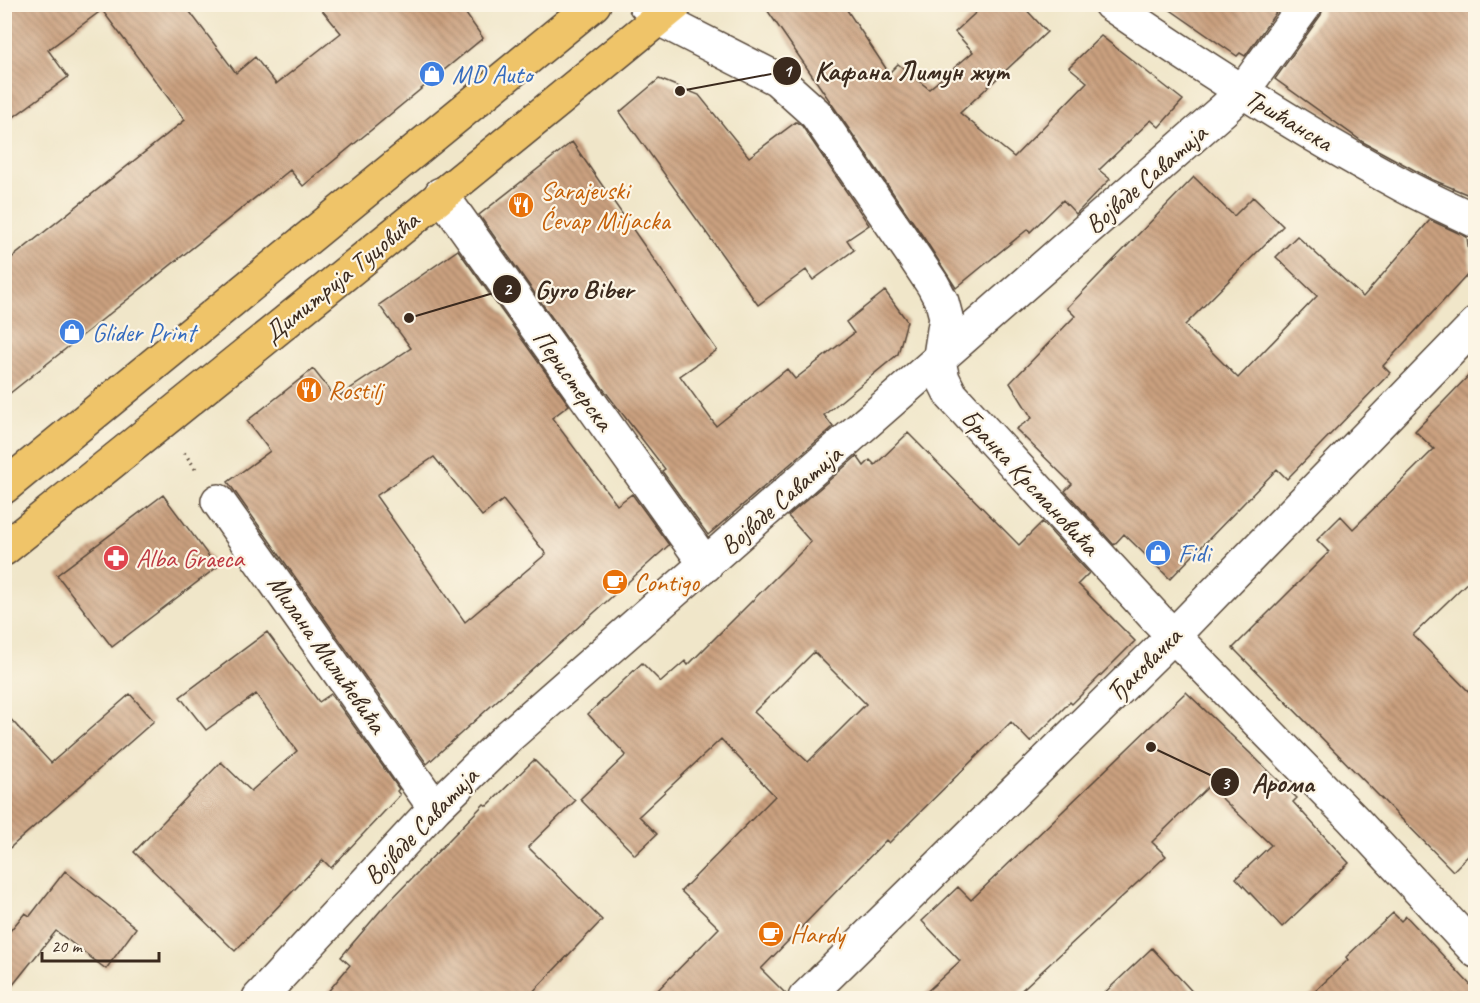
<svg xmlns="http://www.w3.org/2000/svg" width="1480" height="1003" font-family="Caveat,sans-serif">
	<style>
		.building { fill: url(#building-back-hatch); fill-rule: evenodd }
		.lines { fill: none; stroke-linecap: round; stroke-linejoin: round }
		.minor-casing { stroke: #564638; stroke-width: 36 }
		.major-casing { stroke: #564638; stroke-width: 36 }
		.path { stroke: #564638; stroke-width: 4; stroke-dasharray: 1.5 4.5; stroke-linecap: butt }
		.minor { stroke: #fff; stroke-width: 33 }
		.major { stroke: #efc469; stroke-width: 33 }
		.labels { text-anchor: middle; dominant-baseline: central; stroke-width: 4.5; stroke-linejoin: round; paint-order: stroke }
		.shop-label { font-size: 26px; fill: #366cbe; stroke: #fcf5e5; text-anchor: start }
		.street-label { font-size: 26px; fill: #3b2a1e; stroke: #fcf5e5 }
		.food-label { font-size: 26px; fill: #c56008; stroke: #fcf5e5; text-anchor: start }
		.health-label { font-size: 26px; fill: #be3a42; stroke: #fcf5e5; text-anchor: start }
		.leader { fill: none; stroke: #3b2a1e; stroke-width: 2 }
		.callout-dot { fill: #3b2a1e; stroke: #fcf5e5; stroke-width: 2 }
		.mark-label { font-size: 18px; text-anchor: middle; font-weight: bold; fill: #fff }
		.callout-label { font-size: 27px; text-anchor: middle; font-weight: bold; fill: #3b2a1e; stroke: #fcf5e5; stroke-width: 4.5; stroke-linejoin: round; paint-order: stroke }
	</style>
	<defs>
		<pattern id="building-back-hatch" width="6" height="6" patternUnits="userSpaceOnUse" patternTransform="scale(1.5)"><rect width="6" height="6" fill="#caa07f"/><path d="M-1 5l2 2M0 0l6 6M5-1l2 2" fill="none" stroke="#a58367"/></pattern>
	</defs>
	<rect width="100%" height="100%" fill="#fcf5e5"/>
	<filter id="ink" filterUnits="userSpaceOnUse"><feTurbulence type="fractalNoise" baseFrequency=".0167" numOctaves="2"/><feDisplacementMap in="SourceGraphic" scale="12" xChannelSelector="R" yChannelSelector="G"/><feConvolveMatrix kernelMatrix="1 2 1 2 8 2 1 2 1" color-interpolation-filters="sRGB"/></filter>
	<filter id="wash" filterUnits="userSpaceOnUse"><feTurbulence type="fractalNoise" baseFrequency=".008" numOctaves="4" result="noise"/><feDisplacementMap in="SourceGraphic" scale="24" xChannelSelector="R" yChannelSelector="G"/><feGaussianBlur stdDeviation="1.35" result="paint"/><feColorMatrix in="noise" values="0 0 0 0 0 0 0 0 0 0 0 0 0 0 0 0 0 1.4 0 .05"/><feComposite in="paint" operator="in"/></filter>
	<g filter="url(#wash)">
		<rect width="100%" height="100%" fill="#f0e6c9"/>
		<g id="blocks">
			<path class="building" d="M4,4H184L236,73L255,57L276,84L341,33L317,4H459L483,38L303,186L290,170L4,398V264L185,120L102,10L48,50L68,77L4,124Z
				M763,4H843L889,73L898,64L929,89L973,52L955,32L985,4H1021L1047,32L960,113L1014,157L1087,82L1069,67L1101,36L1183,100L1159,127L1151,120L1099,170L1110,179L1076,214L1063,200L1030,232L1028,229L956,288L926,241Z
				M1162,4H1282L1245,56L1240,53L1237,56Z
				M1324,4H1476V198L1431,179L1363,142L1275,79L1321,15Z
				M659,79L699,95L749,157L796,122L802,126L869,225L847,240L854,250L813,280L806,270L758,305L620,112Z
				M572,142L717,350L680,376L716,426L787,369L795,379L854,333L846,322L885,291L907,321L898,354L824,415L833,427L708,535L662,471L665,469L598,382L479,215Z
				M1194,177L1234,216L1253,197L1283,226L1185,325L1238,378L1317,296L1276,257L1297,236L1363,297L1430,220L1467,237L1471,271L1383,366L1390,373L1287,479L1277,469L1170,579L1124,534L1114,545L1065,491L1072,484L1016,429L1032,418L1010,383L1075,316L1067,308Z
				M458,250L569,405L552,418L617,505L632,494L669,545L427,764L228,482L270,451L247,421L313,369L336,398L411,348L379,305ZM434,457L482,516L503,500L546,554L465,622L376,496Z
				M1476,368V574L1413,635L1476,699V848L1453,871L1233,648L1329,552L1317,540L1341,516L1353,529L1434,449L1415,431Z
				M908,433L1019,545L1042,522L1089,573L1078,584L1135,641L1072,704L1070,702L1030,742L1011,722L889,843L886,840L761,969L787,995V999H649L719,928L681,891L775,796L721,739L639,816L657,834L635,855L580,799L626,755L588,714L642,663L661,682L685,661L688,665L811,542L788,516L857,456L864,466L870,460L875,465ZM814,652L866,704L808,762L754,712Z
				M163,495L217,567L112,647L57,575Z
				M267,632L319,702L331,694L399,789L397,791L400,795L331,868L323,860L235,951L134,852L221,762L251,791L297,751L256,694L206,730L180,697Z
				M1186,692L1297,798L1293,802L1349,863L1282,927L1236,878L1271,845L1209,786L1152,842L1166,856L1012,999H919L960,961L922,921L958,887L971,900Z
				M130,694L154,721L4,853V712L51,763Z
				M534,760L575,801L528,847L602,920L526,999H322L350,965L341,957L381,910L484,804L487,806Z
				M65,871L136,928L106,969L56,931L4,996V938L25,913L30,916Z
				M1393,913L1401,921L1406,916L1476,991V999H1307L1348,960L1346,957Z
				M1152,948L1199,999H1098Z"/>
		</g>
	</g>
	<g filter="url(#ink)">
		<use href="#blocks" fill-opacity="0" stroke="#564638" stroke-width="1.5"/>
		<g class="lines">
			<g class="minor-casing">
				<path id="minor" d="M645,4L667,23L777,79L816,114L911,252L933,285L942,302L946,317L939,362L943,379L951,395L1156,618L1352,818L1476,951
					M1110,4C1205,69 1301,131 1402,185C1426,198 1451,209 1476,221
					M441,194L706,565
					M218,501L435,808
					M259,998L435,808L509,736L1223,110L1242,92L1306,4
					M805,998L1173,636L1476,324"/>
			</g>
			<g class="major-casing">
				<path id="major" d="M4,487L594,4
					M4,549C229,368 453,188 676,4"/>
			</g>
			<path class="path" d="M184,453L197,471"/>
			<use href="#minor" class="minor"/>
			<use href="#major" class="major"/>
		</g>
	</g>
	<defs>
		<g id="shop-disc" transform="scale(1.35)"><circle r="9.5" fill="#3f7fe0" stroke="#fcf5e5"/><path d="M-5-2.5h2.3a2.7 3.5 0 0 1 5.4 0H5L5.5 6h-11ZM-1.5-2.5h3a1.5 2.3 0 0 0-3 0Z" fill="#fff"/></g>
		<g id="restaurant-disc" transform="scale(1.35)"><circle r="9.5" fill="#e8710a" stroke="#fcf5e5"/><path d="M-5-6h1v4h1v-4h1v4h1v-4h1v5L-1.5 .5V6h-2V.5L-5-1ZM5-6V6H3V1.5H1.5Q1.5-4 5-6Z" fill="#fff"/></g>
		<g id="pharmacy-disc" transform="scale(1.35)"><circle r="9.5" fill="#e0444e" stroke="#fcf5e5"/><path d="M-2-6h4v4h4v4h-4v4h-4v-4h-4v-4h4Z" fill="#fff"/></g>
		<g id="cafe-disc" transform="scale(1.35)"><circle r="9.5" fill="#e8710a" stroke="#fcf5e5"/><path d="M-5.5-4.5H6V0H3Q3 3.5 0 3.5H-2.5Q-5.5 3.5-5.5 0ZM3-3.2v2h1.7v-2ZM-6 4.5H4V6H-6Z" fill="#fff"/></g>
	</defs>
	<g fill-rule="evenodd">
		<use href="#shop-disc" x="432" y="74"/>
		<use href="#restaurant-disc" x="521" y="205"/>
		<use href="#shop-disc" x="72" y="332"/>
		<use href="#restaurant-disc" x="309" y="390"/>
		<use href="#shop-disc" x="1158" y="553"/>
		<use href="#pharmacy-disc" x="116" y="558"/>
		<use href="#cafe-disc" x="615" y="582"/>
		<use href="#cafe-disc" x="771" y="934"/>
	</g>
	<g class="labels">
		<g class="shop-label">
			<text x="452" y="74">MD Auto</text>
			<text x="92" y="332">Glider Print</text>
			<text x="1178" y="553">Fidi</text>
		</g>
		<g class="street-label">
			<text transform="translate(1289 120) rotate(31)">Тршћанска</text>
			<text transform="translate(1146 179) rotate(-41)">Војводе Саватија</text>
			<text transform="translate(341 277) rotate(-39)">Димитрија Туцовића</text>
			<text transform="translate(573 380) rotate(54)">Перистерска</text>
			<text transform="translate(1030 482) rotate(47)">Бранка Крсмановића</text>
			<text transform="translate(781 500) rotate(-41)">Војводе Саватија</text>
			<text transform="translate(327 654) rotate(55)">Милана Милићевића</text>
			<text transform="translate(1144 665) rotate(-45)">Ђаковачка</text>
			<text transform="translate(421 826) rotate(-46)">Војводе Саватија</text>
		</g>
		<g class="food-label">
			<text x="540" y="190">Sarajevski<tspan x="540" dy="30">Ćevap Miljacka</tspan></text>
			<text x="328" y="390">Rostilj</text>
			<text x="634" y="582">Contigo</text>
			<text x="790" y="934">Hardy</text>
		</g>
		<g class="health-label">
			<text x="136" y="558">Alba Graeca</text>
		</g>
	</g>
	<path class="leader" d="M680 91L787 71M409 318L507 289M1151 747L1225 782"/>
	<g class="callout-dot">
		<circle cx="680" cy="91" r="6"/>
		<circle cx="409" cy="318" r="6"/>
		<circle cx="1151" cy="747" r="6"/>
		<circle cx="787" cy="71" r="15"/>
		<circle cx="507" cy="289" r="15"/>
		<circle cx="1225" cy="782" r="15"/>
	</g>
	<g class="mark-label">
		<text x="787" y="77">1</text>
		<text x="507" y="295">2</text>
		<text x="1225" y="789">3</text>
	</g>
	<g class="callout-label">
		<text x="912" y="80">Кафана Лимун жут</text>
		<text x="584" y="298">Gyro Biber</text>
		<text x="1283" y="792">Арома</text>
	</g>
	<rect width="1480" height="1003" fill="none" stroke="#fcf5e5" stroke-width="24"/>
	<path d="M42 952v9h117v-9" fill="none" stroke="#3b2a1e" stroke-width="3"/>
	<text x="51" y="952" font-size="18" fill="#3b2a1e" stroke="#fcf5e5" stroke-width="4.5" paint-order="stroke">20 m</text>
</svg>
